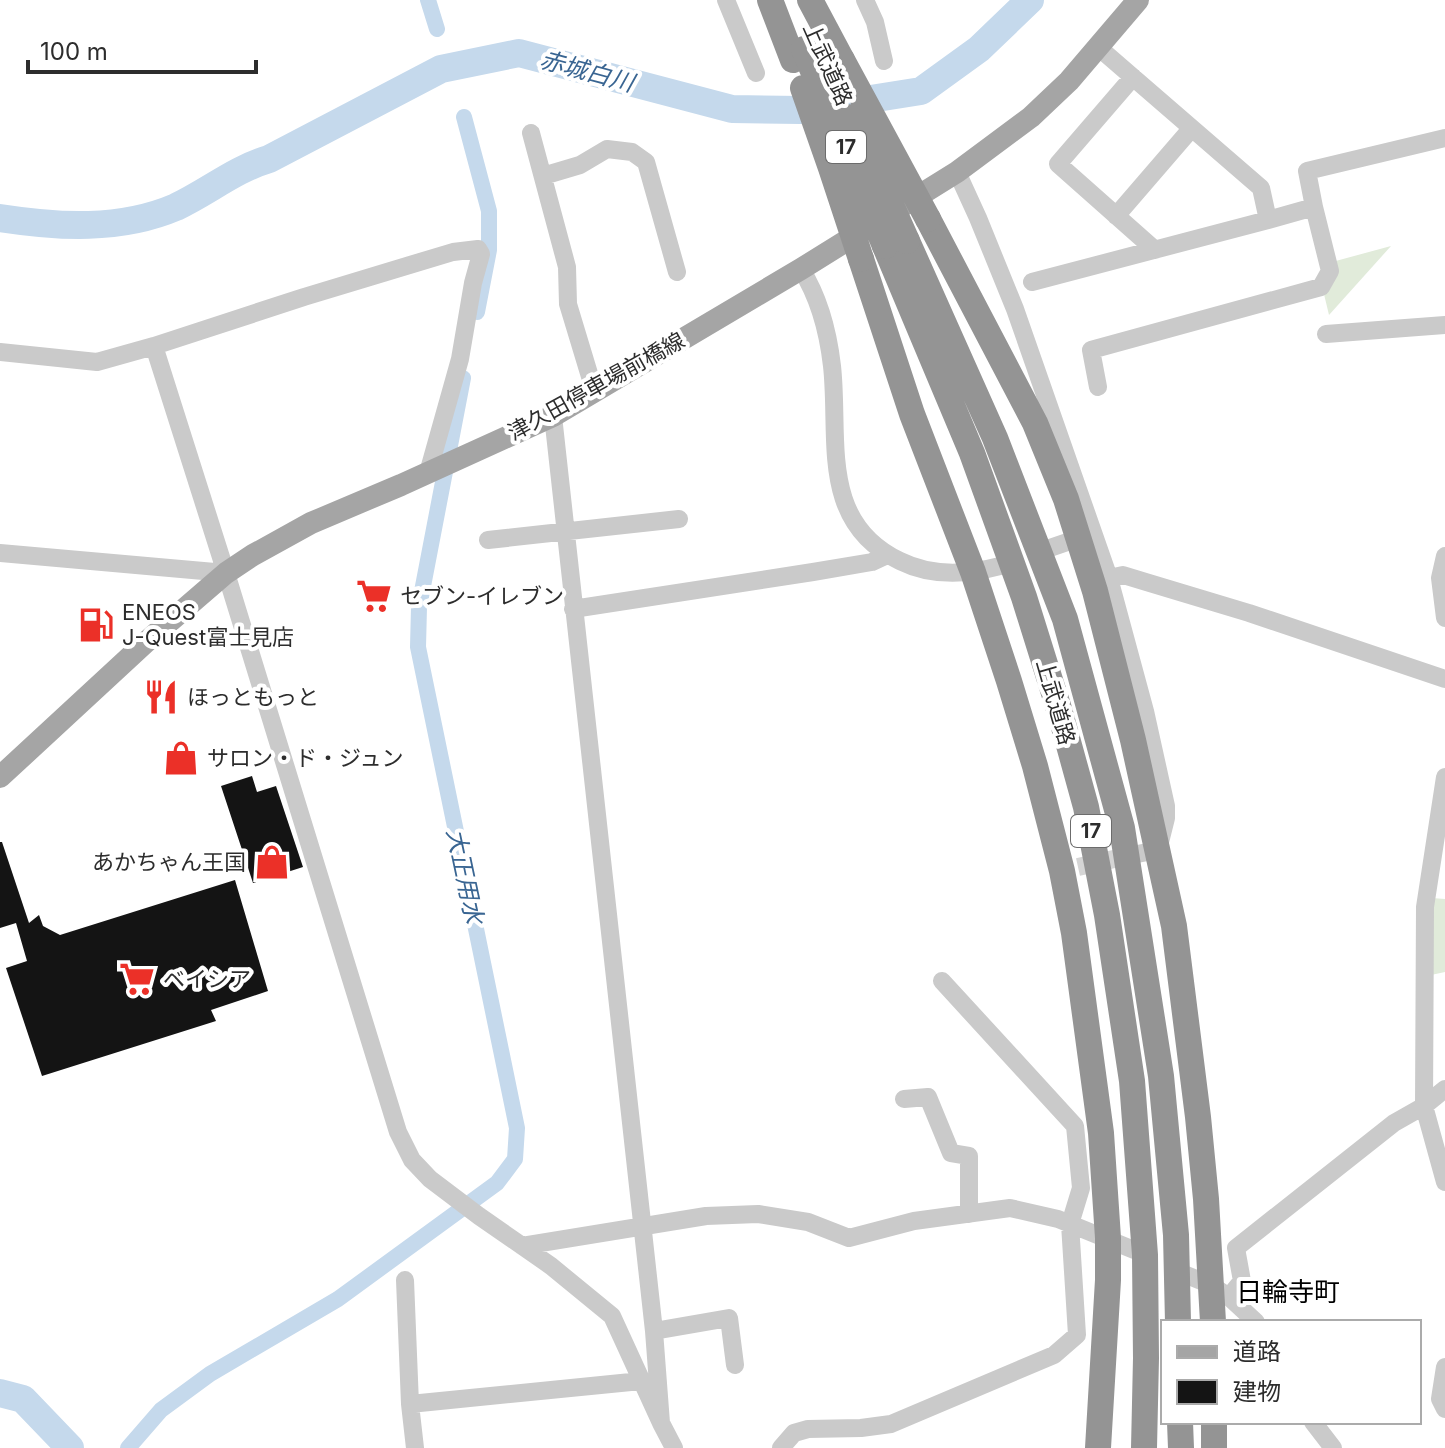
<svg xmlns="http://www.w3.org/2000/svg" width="1445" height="1448" font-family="Inter,'Noto Sans JP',sans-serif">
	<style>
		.green { fill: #e1ebda }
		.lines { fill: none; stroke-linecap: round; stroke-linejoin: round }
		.canal { stroke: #c5d9ec; stroke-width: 16 }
		.river { stroke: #c5d9ec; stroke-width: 28 }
		.building { fill: #141414 }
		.minor-tunnel { stroke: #d5d5d5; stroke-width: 18; stroke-dasharray: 18 9; stroke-linecap: butt }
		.minor { stroke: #cacaca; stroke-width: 18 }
		.major { stroke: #a5a5a5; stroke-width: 22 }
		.highway { stroke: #949494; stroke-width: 26 }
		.highway-bridge { stroke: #949494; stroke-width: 26 }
		.labels { text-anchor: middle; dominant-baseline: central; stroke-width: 8; stroke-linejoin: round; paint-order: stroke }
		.shield { fill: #fff; stroke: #6c6c6c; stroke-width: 2 }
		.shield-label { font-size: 20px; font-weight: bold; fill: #2d2d2d }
		.street-label { font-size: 22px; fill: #2d2d2d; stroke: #fff }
		.poi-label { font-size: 22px; fill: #2d2d2d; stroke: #fff; text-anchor: start }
		.water-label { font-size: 24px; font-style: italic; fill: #396592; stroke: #fff }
		.quarter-label { font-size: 26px; fill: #000; stroke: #fff }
	</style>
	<rect width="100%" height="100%" fill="#fff"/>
	<path class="green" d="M1391,246L1329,315L1323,290L1332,262Z
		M1432,898L1445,899V972L1431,975Z"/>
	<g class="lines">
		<path class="canal" d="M428,0L437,29
			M464,117L489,211V250L477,312
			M128,1448L161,1410L210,1374L338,1299L497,1183L515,1159L517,1128L418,647L419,607L463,378"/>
		<path class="river" d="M0,218C58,227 120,231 176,207C208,192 235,169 269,159L441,69L519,53L732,109L801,110L921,91L979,49L1030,0
			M0,1393L23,1399L70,1448"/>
	</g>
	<path class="building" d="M252,776L257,792L276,786L303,867L253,883L221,786Z
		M0,842H2L29,923L39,915L43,926L60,935L235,880L268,991L211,1010L216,1021L42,1076L6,968L27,961L16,923L0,928Z"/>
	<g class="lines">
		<path class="minor-tunnel" d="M1078,867L1132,855"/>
		<path class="minor" d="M726,0L756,73
			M865,0L875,22L884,61
			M1133,77L1058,164L1155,250
			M531,133L567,267L568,304L594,390
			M957,172L978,218L1015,309L1109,578L1145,711L1166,806V818L1158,850L1132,855
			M543,176L580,165L607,149L632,152L646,162L677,272
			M1116,216L1191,129
			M1268,220L1314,207L1307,171L1445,138
			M801,269C820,299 828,331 832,366C840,438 818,522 900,561C932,577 966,575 1000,566
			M1032,282L1268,220L1261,188L1098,47
			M1326,334L1445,325
			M154,346L226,573L398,1132L412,1160L430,1179L479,1216L551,1266L612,1316L661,1423
			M0,352L97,362L154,346L304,297L453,252L478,249L481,254L473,283L460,359L428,473
			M1098,387L1091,350L1321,287L1330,271L1314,207
			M553,416L654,1331L661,1423L674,1448
			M488,540L679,519
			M1044,550L1079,538
			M0,553L226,573
			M1445,556L1440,578L1445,618
			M1109,578L1123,575L1146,582L1249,613L1445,679
			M573,609L813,572L872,562L887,555
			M1445,777L1425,907L1424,1106L1445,1182
			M904,1099L928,1097L951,1153L969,1156V1214
			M522,1246L706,1216L758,1214L808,1222L849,1238L914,1221L1010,1208L1058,1219L1134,1250
			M1179,1272L1211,1285L1229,1297L1256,1322
			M405,1280L410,1404L415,1448
			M1229,1297L1242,1281L1236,1248L1394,1123L1424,1106L1445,1089
			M654,1331L729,1318L735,1365
			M1445,1367L1440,1399L1445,1409
			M410,1404L641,1381
			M1313,1422L1333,1448
			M781,1448L794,1433L808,1429L861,1428L891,1424L1054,1355L1077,1335L1070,1224L1081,1188L1075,1126L942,981"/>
		<path class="major" d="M0,777L146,642L226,573L253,555L311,523L401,485L553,416L801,269L957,172L1031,117L1069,81L1138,0"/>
		<path class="highway" d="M770,0L793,60
			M810,0L842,60
			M928,219L1035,423L1066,499L1095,591L1133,740L1174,926L1198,1117L1206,1199L1213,1322
			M907,241L995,438L1065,619L1122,828L1161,1076L1176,1235L1178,1322
			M885,246L972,453L1024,597L1059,709L1086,807L1107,915L1132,1081L1145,1255L1146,1358L1144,1448
			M861,259L912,414L973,572L1009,681L1035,766L1062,871L1074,933L1101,1133L1108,1238V1280L1098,1448
			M1180,1422L1181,1448
			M1214,1422V1448"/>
		<path class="highway-bridge" d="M804,49L885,246
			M842,60L928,219
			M803,88L831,168L861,259
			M852,117L907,241"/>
	</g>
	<defs>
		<g id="supermarket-bare" transform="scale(2.76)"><path d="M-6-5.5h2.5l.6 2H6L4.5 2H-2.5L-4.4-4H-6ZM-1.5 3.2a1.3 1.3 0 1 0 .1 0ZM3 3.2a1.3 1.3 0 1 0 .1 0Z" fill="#eb3028" stroke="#fff" stroke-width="2.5" paint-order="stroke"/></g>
		<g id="fuel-bare" transform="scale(2.76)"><path d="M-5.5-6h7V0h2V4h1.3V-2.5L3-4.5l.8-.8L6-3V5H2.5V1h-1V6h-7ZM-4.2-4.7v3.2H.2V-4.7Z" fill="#eb3028" stroke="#fff" stroke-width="2.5" paint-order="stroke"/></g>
		<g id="restaurant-bare" transform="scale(2.76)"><path d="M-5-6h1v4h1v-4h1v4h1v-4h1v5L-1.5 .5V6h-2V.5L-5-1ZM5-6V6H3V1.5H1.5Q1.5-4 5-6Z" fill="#eb3028" stroke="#fff" stroke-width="2.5" paint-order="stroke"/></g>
		<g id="shop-bare" transform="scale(2.76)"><path d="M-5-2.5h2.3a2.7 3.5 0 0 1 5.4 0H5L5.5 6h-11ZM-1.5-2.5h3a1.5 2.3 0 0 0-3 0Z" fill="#eb3028" stroke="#fff" stroke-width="2.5" paint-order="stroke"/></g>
	</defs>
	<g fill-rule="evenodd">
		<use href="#supermarket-bare" x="374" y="596"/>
		<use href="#fuel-bare" x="96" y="625"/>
		<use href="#restaurant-bare" x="161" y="697"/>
		<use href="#shop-bare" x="181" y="758"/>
		<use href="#shop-bare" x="272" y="862"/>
		<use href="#supermarket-bare" x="137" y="979"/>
	</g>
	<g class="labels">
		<g class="shield">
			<rect x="826" y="131" width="40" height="32" rx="6"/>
			<rect x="1071" y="815" width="40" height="32" rx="6"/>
		</g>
		<g class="shield-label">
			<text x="846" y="147">17</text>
			<text x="1091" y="831">17</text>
		</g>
		<g class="street-label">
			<text transform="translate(828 64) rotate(66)">上武道路</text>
			<text transform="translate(596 386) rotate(-29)">津久田停車場前橋線</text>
			<text transform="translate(1056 702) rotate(74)">上武道路</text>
		</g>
		<g class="poi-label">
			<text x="400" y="596">セブン-イレブン</text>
			<text x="122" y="612">ENEOS<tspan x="122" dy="25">J-Quest富士見店</tspan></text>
			<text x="187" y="697">ほっともっと</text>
			<text x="207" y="758">サロン・ド・ジュン</text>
			<text x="246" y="862" text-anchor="end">あかちゃん王国</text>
			<text x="163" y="979">ベイシア</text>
		</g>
		<g class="water-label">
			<text transform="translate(587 71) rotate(15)">赤城白川</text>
			<text transform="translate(465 876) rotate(78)">大正用水</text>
		</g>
		<g class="quarter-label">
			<text x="1288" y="1291">日輪寺町</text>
		</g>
	</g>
	<rect x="1161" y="1320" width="260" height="104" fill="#ffffff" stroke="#ababab" stroke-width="2"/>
	<rect x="1177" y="1346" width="40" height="12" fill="#a5a5a5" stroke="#ababab" stroke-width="2"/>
	<text x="1233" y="1360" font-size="24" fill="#2d2d2d">道路</text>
	<rect x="1177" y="1380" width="40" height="24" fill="#141414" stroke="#ababab" stroke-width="2"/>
	<text x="1233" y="1400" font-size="24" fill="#2d2d2d">建物</text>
	<path d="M28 60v12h228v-12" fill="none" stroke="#2d2d2d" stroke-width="4"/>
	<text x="40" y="60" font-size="24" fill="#2d2d2d" stroke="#ffffff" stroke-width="6" paint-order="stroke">100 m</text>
</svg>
